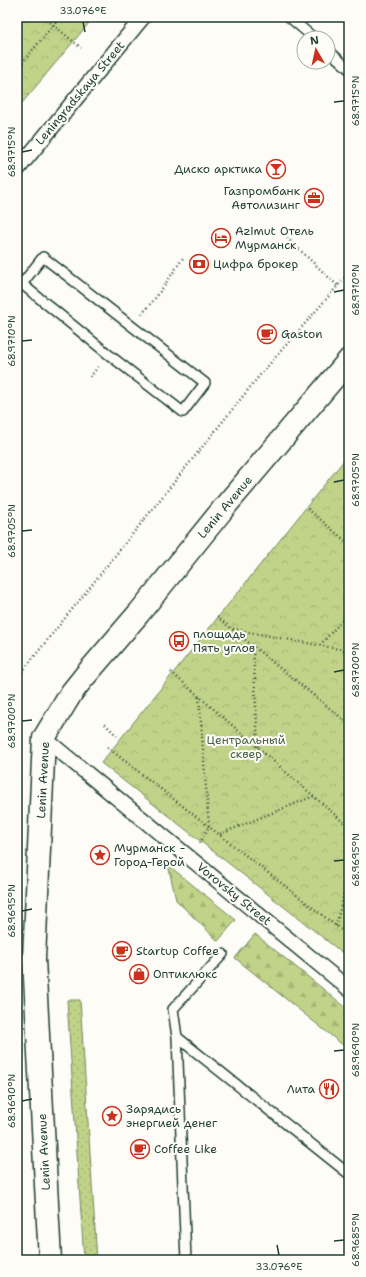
<svg xmlns="http://www.w3.org/2000/svg" width="366" height="1277" font-family="'Shantell Sans',sans-serif">
	<style>
		.grass { fill: url(#grass-dots); stroke: #70885e }
		.forest { fill: url(#forest-firs); stroke: #70885e }
		.park { fill: url(#park-crowns); stroke: #70885e }
		.lines { fill: none; stroke-linecap: round; stroke-linejoin: round }
		.service-casing { stroke: #1f3d34; stroke-width: 12 }
		.pedestrian-casing { stroke: #1f3d34; stroke-width: 17 }
		.primary-casing { stroke: #1f3d34; stroke-width: 25 }
		.path { stroke: #1f3d34; stroke-width: 2.5; stroke-dasharray: 1 3; stroke-linecap: butt }
		.service { stroke: #fdfcf7; stroke-width: 9 }
		.pedestrian { stroke: #fdfcf7; stroke-width: 14 }
		.primary { stroke: #fdfcf7; stroke-width: 22 }
		.ticks { fill: none; stroke: #1f3d34; stroke-width: 1.5 }
		.labels { text-anchor: middle; dominant-baseline: central; stroke-width: 4; stroke-linejoin: round; paint-order: stroke }
		.street-label { font-size: 12px; fill: #1f3d34; stroke: #fdfcf7 }
		.poi-label { font-size: 12px; fill: #1f3d34; stroke: #fdfcf7; text-anchor: start }
		.park-label { font-size: 12px; fill: #486249; stroke: #fdfcf7 }
		.neatline { fill: none; stroke: #1f3d34; stroke-width: 1.5 }
		.ticks-label { font-size: 10px; text-anchor: middle; fill: #1f3d34 }
	</style>
	<defs>
		<pattern id="grass-dots" width="8" height="8" patternUnits="userSpaceOnUse"><rect width="8" height="8" fill="#c1d388"/><path d="M2 2h.1M6 6h.1" fill="none" stroke="#a5b676" stroke-width="1.8" stroke-linecap="round"/></pattern>
		<pattern id="forest-firs" width="22" height="20" patternUnits="userSpaceOnUse"><rect width="22" height="20" fill="#c1d388"/><path d="M5 1l3.5 6h-7zM16 11l3.5 6h-7z" fill="#a5b676"/></pattern>
		<pattern id="park-crowns" width="20" height="18" patternUnits="userSpaceOnUse"><rect width="20" height="18" fill="#c1d388"/><path d="M2 6a3 3 0 1 1 6 0M12 15a3 3 0 1 1 6 0" fill="none" stroke="#a5b676"/></pattern>
	</defs>
	<rect width="100%" height="100%" fill="#fdfcf7"/>
	<filter id="ink" filterUnits="userSpaceOnUse"><feTurbulence type="fractalNoise" baseFrequency=".025" numOctaves="2"/><feDisplacementMap in="SourceGraphic" scale="8" xChannelSelector="R" yChannelSelector="G"/><feConvolveMatrix kernelMatrix="1 2 1 2 8 2 1 2 1" color-interpolation-filters="sRGB"/></filter>
	<g filter="url(#ink)">
		<path class="grass" d="M67,1000H80L97,1260H84Z"/>
		<path class="forest" d="M168,865L236,920L218,941L176,900Z
			M255,934L349,1010V1050L235,958Z"/>
		<path class="park" d="M17,17H94L17,109Z
			M349,454V958L101,763Z"/>
		<g class="lines">
			<g class="service-casing">
				<path id="service" d="M289,17L314,38
					M328,50L349,69
					M17,280L108,354L183,412L205,383L43,257L22,284
					M177,1037L349,1174
					M186,1260L177,1037L173,1009L223,954"/>
			</g>
			<g class="pedestrian-casing">
				<path id="pedestrian" d="M17,170L143,17
					M44,738L349,989"/>
			</g>
			<g class="primary-casing">
				<path id="primary" d="M50,1260L34,959L44,738L72,692L84,677L139,613L227,504L349,360"/>
			</g>
			<path class="path" d="M44,17L81,48
				M17,69L60,17
				M287,238L338,286
				M142,314L157,296L183,258
				M90,377L98,367
				M308,509L349,544
				M217,617L349,724
				M233,629L349,651
				M320,645L349,613
				M253,646L258,747
				M171,672L349,827
				M17,678L260,375L349,273
				M199,697L209,826L200,843
				M105,724L117,736
				M107,747L349,936
				M220,834L314,796
				M336,926L349,872"/>
			<use href="#service" class="service"/>
			<use href="#pedestrian" class="pedestrian"/>
			<use href="#primary" class="primary"/>
		</g>
	</g>
	<path class="ticks" d="M83,22L85,32M334,102L344,101M22,152L32,150M334,292L344,290M22,341L32,340M334,482L344,480M22,531L32,530M334,672L344,670M22,721L32,720M334,861L344,860M22,911L32,909M334,1051L344,1050M22,1101L32,1099M334,1241L344,1240M277,1245L279,1255"/>
	<defs>
		<g id="bar-ring" transform="scale(1)"><circle r="9.5" fill="#fdfcf7" stroke="#c8321e" stroke-width="1.5"/><path d="M-6-5H6L.8 .8V4.5H3.5V6h-7V4.5H-.8V.8Z" fill="#c8321e"/></g>
		<g id="office-ring" transform="scale(1)"><circle r="9.5" fill="#fdfcf7" stroke="#c8321e" stroke-width="1.5"/><path d="M-6-3h4V-5.5h4V-3h4V5H-6ZM-1-4.5V-3h2v-1.5ZM-6 0V1H6V0Z" fill="#c8321e"/></g>
		<g id="hotel-ring" transform="scale(1)"><circle r="9.5" fill="#fdfcf7" stroke="#c8321e" stroke-width="1.5"/><path d="M-6-4.5h1.5V1H6V5H4.5V3h-9V5H-6ZM-4 0a1.8 1.8 0 1 1 3.6 0ZM.5 0V-2.5h3Q6-2.5 6 0Z" fill="#c8321e"/></g>
		<g id="bank-ring" transform="scale(1)"><circle r="9.5" fill="#fdfcf7" stroke="#c8321e" stroke-width="1.5"/><path d="M-6-4H6V4H-6ZM0-2.3a2.3 2.3 0 1 0 0 4.6a2.3 2.3 0 1 0 0-4.6Z" fill="#c8321e"/></g>
		<g id="cafe-ring" transform="scale(1)"><circle r="9.5" fill="#fdfcf7" stroke="#c8321e" stroke-width="1.5"/><path d="M-5.5-4.5H6V0H3Q3 3.5 0 3.5H-2.5Q-5.5 3.5-5.5 0ZM3-3.2v2h1.7v-2ZM-6 4.5H4V6H-6Z" fill="#c8321e"/></g>
		<g id="bus-ring" transform="scale(1)"><circle r="9.5" fill="#fdfcf7" stroke="#c8321e" stroke-width="1.5"/><path d="M-5-6H5V4H4V6H2V4H-2V6H-4V4H-5ZM-3.5-4V0h7V-4ZM-3.5 1.2v1.5H-2V1.2ZM2 1.2v1.5H3.5V1.2Z" fill="#c8321e"/></g>
		<g id="sight-ring" transform="scale(1)"><circle r="9.5" fill="#fdfcf7" stroke="#c8321e" stroke-width="1.5"/><path d="M0-6L1.8-2.2L6-1.7L2.9 1.2L3.7 5.4L0 3.3L-3.7 5.4L-2.9 1.2L-6-1.7L-1.8-2.2Z" fill="#c8321e"/></g>
		<g id="shop-ring" transform="scale(1)"><circle r="9.5" fill="#fdfcf7" stroke="#c8321e" stroke-width="1.5"/><path d="M-5-2.5h2.3a2.7 3.5 0 0 1 5.4 0H5L5.5 6h-11ZM-1.5-2.5h3a1.5 2.3 0 0 0-3 0Z" fill="#c8321e"/></g>
		<g id="restaurant-ring" transform="scale(1)"><circle r="9.5" fill="#fdfcf7" stroke="#c8321e" stroke-width="1.5"/><path d="M-5-6h1v4h1v-4h1v4h1v-4h1v5L-1.5 .5V6h-2V.5L-5-1ZM5-6V6H3V1.5H1.5Q1.5-4 5-6Z" fill="#c8321e"/></g>
	</defs>
	<g fill-rule="evenodd">
		<use href="#bar-ring" x="276" y="169"/>
		<use href="#office-ring" x="314" y="198"/>
		<use href="#hotel-ring" x="221" y="238"/>
		<use href="#bank-ring" x="199" y="264"/>
		<use href="#cafe-ring" x="267" y="334"/>
		<use href="#bus-ring" x="179" y="641"/>
		<use href="#sight-ring" x="100" y="855"/>
		<use href="#cafe-ring" x="122" y="951"/>
		<use href="#shop-ring" x="139" y="974"/>
		<use href="#restaurant-ring" x="329" y="1089"/>
		<use href="#sight-ring" x="112" y="1116"/>
		<use href="#cafe-ring" x="140" y="1149"/>
	</g>
	<g class="labels">
		<g class="street-label">
			<text transform="translate(80 93) rotate(-50)">Leningradskaya Street</text>
			<text transform="translate(225 507) rotate(-50)">Lenin Avenue</text>
			<text transform="translate(43 780) rotate(-87)">Lenin Avenue</text>
			<text transform="translate(234 894) rotate(39)">Vorovsky Street</text>
			<text transform="translate(44 1152) rotate(-93)">Lenin Avenue</text>
		</g>
		<g class="poi-label">
			<text x="262" y="169" text-anchor="end">Диско арктика</text>
			<text x="300" y="191" text-anchor="end">Газпромбанк<tspan x="300" dy="14">Автолизинг</tspan></text>
			<text x="235" y="231">Azimut Отель<tspan x="235" dy="14">Мурманск</tspan></text>
			<text x="213" y="264">Цифра брокер</text>
			<text x="281" y="334">Gaston</text>
			<text x="193" y="634">площадь<tspan x="193" dy="14">Пять углов</tspan></text>
			<text x="114" y="848">Мурманск -<tspan x="114" dy="14">Город-Герой</tspan></text>
			<text x="136" y="951">Startup Coffee</text>
			<text x="153" y="974">Оптиклюкс</text>
			<text x="315" y="1089" text-anchor="end">Лита</text>
			<text x="126" y="1109">Зарядись<tspan x="126" dy="14">энергией денег</tspan></text>
			<text x="154" y="1149">Coffee Like</text>
		</g>
		<g class="park-label">
			<text x="246" y="740">Центральный<tspan x="246" dy="14">сквер</tspan></text>
		</g>
	</g>
	<rect width="366" height="1277" fill="none" stroke="#fdfcf7" stroke-width="44"/>
	<g transform="translate(316 50) rotate(351)"><circle r="19" fill="#fdfcf7" stroke="#a4b0a9"/>
	<path d="M0-3L7 15L0 10L-7 15Z" fill="#c8321e"/>
	<text y="-6" font-size="11" font-weight="bold" text-anchor="middle" fill="#1f3d34">N</text>
	</g>
	<rect x="22" y="22" width="322" height="1233" class="neatline"/>
	<g class="ticks-label">
		<text x="83" y="14">33.076°E</text>
		<text transform="translate(355 101) rotate(-90)" y="4">68.9715°N</text>
		<text transform="translate(11 152) rotate(-90)" y="4">68.9715°N</text>
		<text transform="translate(355 290) rotate(-90)" y="4">68.9710°N</text>
		<text transform="translate(11 341) rotate(-90)" y="4">68.9710°N</text>
		<text transform="translate(355 480) rotate(-90)" y="4">68.9705°N</text>
		<text transform="translate(11 531) rotate(-90)" y="4">68.9705°N</text>
		<text transform="translate(355 670) rotate(-90)" y="4">68.9700°N</text>
		<text transform="translate(11 721) rotate(-90)" y="4">68.9700°N</text>
		<text transform="translate(355 860) rotate(-90)" y="4">68.9695°N</text>
		<text transform="translate(11 911) rotate(-90)" y="4">68.9695°N</text>
		<text transform="translate(355 1050) rotate(-90)" y="4">68.9690°N</text>
		<text transform="translate(11 1101) rotate(-90)" y="4">68.9690°N</text>
		<text transform="translate(355 1240) rotate(-90)" y="4">68.9685°N</text>
		<text x="279" y="1270">33.076°E</text>
	</g>
</svg>
